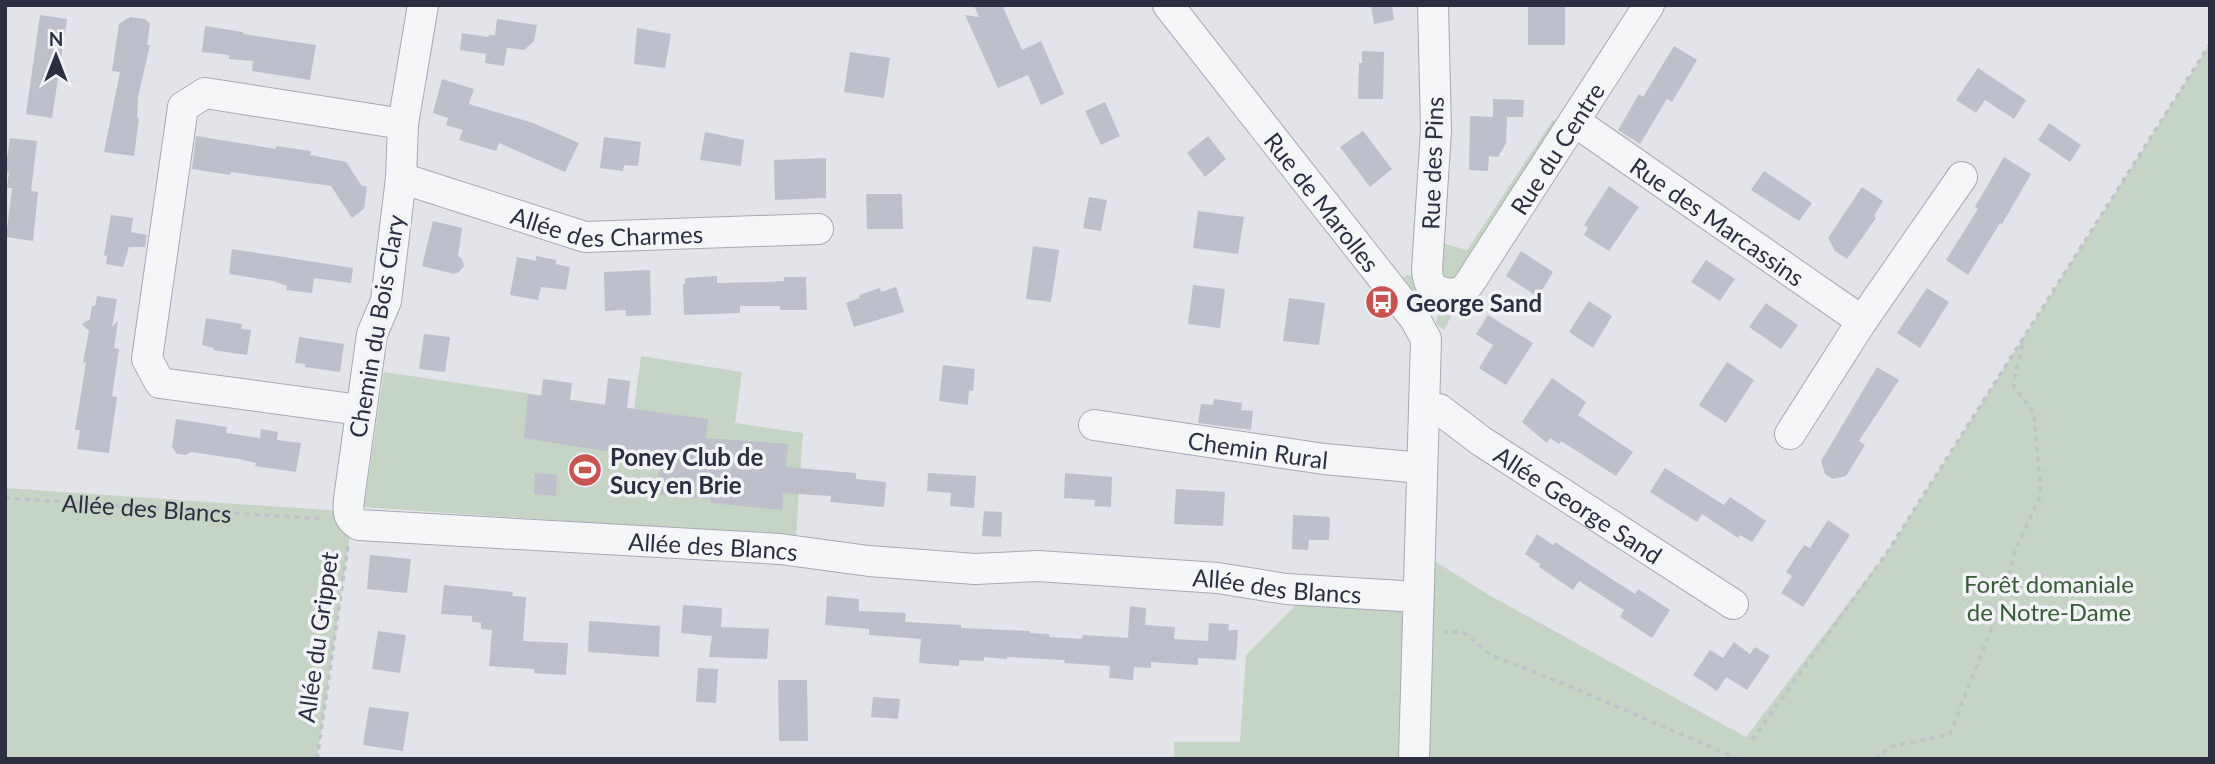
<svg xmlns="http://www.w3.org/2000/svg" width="2215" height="764" font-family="Lato,sans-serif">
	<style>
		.green { fill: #c5d4c4 }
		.building { fill: #bdbfca }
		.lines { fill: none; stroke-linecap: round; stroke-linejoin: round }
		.minor-casing { stroke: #a7aab4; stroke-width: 32 }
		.path { stroke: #c0c2c8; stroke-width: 3.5; stroke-dasharray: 5 5; stroke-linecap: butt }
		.minor { stroke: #f5f6f8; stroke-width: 30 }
		.labels { text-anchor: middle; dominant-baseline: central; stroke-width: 7; stroke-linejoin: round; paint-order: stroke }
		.street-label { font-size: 24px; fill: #2b2f41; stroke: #f2f3f7 }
		.poi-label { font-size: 24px; font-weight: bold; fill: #2b2f41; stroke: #f2f3f7; text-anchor: start }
		.park-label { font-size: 24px; fill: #395c39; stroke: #f2f3f7 }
	</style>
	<rect width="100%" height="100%" fill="#e2e4ea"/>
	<path class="green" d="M2210,44V759H1174V742H1240L1246,655L1310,591L1418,597L1420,552L1489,595L1746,737L1888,551Z
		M1553,120L1560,124L1462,283H1442V137L1449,136L1445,244L1467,250Z
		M1407,275L1415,276L1434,299L1430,313L1403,277Z
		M1442,300L1459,301L1444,330L1436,323Z
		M641,356L742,372L735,423L803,433L796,537L364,507L384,372L634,409Z
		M5,488L341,511L352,521L317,759H5Z"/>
	<path class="building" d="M974,5H1002L1022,50L1041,41L1064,94L1041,105L1028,75L998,88L965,15L979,17Z
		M1371,5H1392L1394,20L1374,24Z
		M1528,5H1565V45H1528Z
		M40,15L67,19L52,118L26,114Z
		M130,17L145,19L150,24L147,45H150L138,97L137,118H139L134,156L104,152L120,72L112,71L119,24Z
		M497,19L537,25L534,41L524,50L507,48L504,66L485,63L486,54L460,50L462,33L488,37L489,35H495Z
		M205,26L243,32V34L316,45L310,80L252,71L253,61L229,59V55L202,52Z
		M637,28L671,34L665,68L634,64Z
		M1674,46L1697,60L1672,102L1667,99L1640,144L1618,130L1639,94L1643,97Z
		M1362,51L1384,52L1383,99H1358L1359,63H1362Z
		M850,52L890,58L884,98L844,92Z
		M1978,68L2026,100L2014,119L1985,100L1976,113L1956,100Z
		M442,79L474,89L469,104L533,123L579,143L565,172L499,143L496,151L459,140L463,130L446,125L448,118L433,113Z
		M1493,99L1524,100L1523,117H1507L1506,143L1498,157L1489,156L1488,171L1469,170L1470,116L1493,117Z
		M1105,102L1120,136L1101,145L1085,111Z
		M2049,123L2081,145L2070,162L2038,140Z
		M1363,131L1392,169L1370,187L1340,147Z
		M705,132L744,140L741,166L700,160Z
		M196,136L276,149V146L311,151L310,155L346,162L362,186H367L364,209L352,218L331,186L231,172L230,175L192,169Z
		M1208,136L1226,159L1205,177L1187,153Z
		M604,137L641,142L638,166L624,165L623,171L600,168Z
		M10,138L37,141L31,191L38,192L33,241L6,237L12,188H7L9,172H5Z
		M2004,157L2031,174L2002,224L2000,223L1968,275L1946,260L1978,209L1975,207Z
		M826,158V198L775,200L774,160Z
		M1764,171L1812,203L1799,221L1751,190Z
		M1609,186L1639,207L1609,251L1584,235L1588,228L1584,225Z
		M1862,187L1883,201L1874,216L1876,218L1847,259L1835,251L1828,238Z
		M866,194H902L903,229H867Z
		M1089,197L1107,200L1101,231L1083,228Z
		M1198,211L1244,217L1238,254L1193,248Z
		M111,215L133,218L131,232L147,235L145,247H129L123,267L106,264L107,256L104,255Z
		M433,221L462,228L458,256L462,259L464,266L459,272L454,274L422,266Z
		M1033,246L1059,250L1051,302L1026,299Z
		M232,249L353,268L351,283L314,278L312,293L286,290L287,286L274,281L229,274Z
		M1521,251L1553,272L1538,297L1506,276Z
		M536,256L556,260V264L570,267L566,290L541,287L538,300L510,295L517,257L536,261Z
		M1706,260L1735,279L1720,301L1691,282Z
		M650,270L651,315L626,316V310L605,311L604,272Z
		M717,276V283L768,282L784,281V277H806L807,310H780V306H740V313L684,315L683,284H685V278Z
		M1193,285L1225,289L1220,328L1188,324Z
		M896,287L904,312L854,327L846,303L860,298L859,295L880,288L881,292Z
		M1927,288L1949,302L1920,348L1897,333Z
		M97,296L117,299L112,327L118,321L114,348L119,349L112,396L117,397L109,453L77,449L80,430H75L86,363L83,362L89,331L82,324L90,319L92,306H95Z
		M1289,298L1325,303L1319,345L1283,341Z
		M1589,301L1612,316L1593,348L1569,332Z
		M1766,303L1798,325L1781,349L1749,327Z
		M1488,315L1533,343L1506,385L1479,368L1493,345L1476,334Z
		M206,318L242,324L241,329L251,330L247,355L213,350L214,348L202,345Z
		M424,334L450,337L445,372L419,369Z
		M299,337L344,344L340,372L305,367V364L295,363Z
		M1727,362L1754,380L1726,423L1699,405Z
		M943,365L975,369L973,391L969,390L968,405L939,401Z
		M1877,367L1899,380L1859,441L1865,445L1846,476L1833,479L1825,474L1821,461Z
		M608,378L630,381L627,408L708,419L706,438L788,444L786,467L856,473V479L886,482L884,507L830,502L831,496L783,493L782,510L711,503V499L661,495L662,478H658L660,460L524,438L528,394L541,396L543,379L572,383L570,400L605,405Z
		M1552,378L1586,402L1578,415L1633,452L1616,476L1561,441L1559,444L1550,438L1547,443L1522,422Z
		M1214,399L1242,403L1241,410L1253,411L1251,430L1198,423L1201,404L1213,405Z
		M176,419L227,427L226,433L260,438L261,429L278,432L277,440L301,443L296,472L255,466L256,463L239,459L191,452L186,455L177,454L172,447Z
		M1665,468L1724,505L1730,497L1766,521L1752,542L1740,535L1738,538L1702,514L1697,522L1650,492Z
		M535,473L557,475L556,496L534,494Z
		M928,473L976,476L974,508L950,506L951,493L927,491Z
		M1065,473L1112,477L1111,507L1094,506L1095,500L1064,498Z
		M1176,489L1225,492L1223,526L1174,524Z
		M984,511L1002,512L1001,537L982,536Z
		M1293,515L1330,517L1329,540H1309L1308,550L1292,549Z
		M1828,520L1850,535L1803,607L1781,593L1792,576L1786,572L1804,545L1810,548Z
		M1537,534L1553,545L1555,542L1635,594L1638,589L1670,610L1652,638L1620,617L1624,610L1579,581L1573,590L1539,567L1540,564L1525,554Z
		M370,555L411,559L407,593L367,589Z
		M444,585L513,592L512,596L526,597L523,641L568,643L566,675L534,673V669L489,666L492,630L481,629V623L472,622V616L441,614Z
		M827,596L859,599V611L906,613L905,622L961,625V628L1030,631V633L1049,634V637L1082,639L1083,635L1128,638L1130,606L1146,608L1145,625L1175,627L1174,639L1208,641L1209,623L1229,624L1228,630H1238L1236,660L1198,658V665L1151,662V668L1134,667L1133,680L1109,678L1110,666L1064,663L1065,660L1007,657V659L984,657V661L959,660V666L919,663L921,639L869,635V629L825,625Z
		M683,605L722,608L721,627L769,629L767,659L709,657L712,636L681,633Z
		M589,621L660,626L659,657L588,652Z
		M378,631L406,635L400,673L372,669Z
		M1734,642L1750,654L1755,647L1770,656L1747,690L1726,677L1717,691L1693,675L1710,650L1723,658Z
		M698,668L718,669L716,703L696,702Z
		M778,680H807L808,741H779Z
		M873,697L900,699L898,719L871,717Z
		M369,707L409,712L403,751L363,745Z"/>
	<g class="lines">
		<g class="minor-casing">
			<g id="minor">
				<path id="s2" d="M423,5L403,124L401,178L386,301L372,334L349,499C348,511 347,518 359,525L780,549L869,561L975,569L1038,566L1218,578L1286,589L1418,597"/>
				<path id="s3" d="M1168,5L1415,319L1426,339L1414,759"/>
				<path id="s4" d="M1433,5L1436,130L1427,270C1427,270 1428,280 1429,281C1433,293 1453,297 1463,290C1471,284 1477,270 1483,262L1649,5"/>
				<path id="s5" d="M1574,121L1862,321"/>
				<path id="s6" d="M401,178L585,237L818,229"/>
				<path id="s7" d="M1424,409H1439L1481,441L1733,604"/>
				<path d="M360,410L160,383L147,359L183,107L205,93L403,124"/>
				<path id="s8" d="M1094,425L1324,459L1422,468"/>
				<path d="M1790,434L1862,321L1962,177"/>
			</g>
		</g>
		<g class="path">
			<path id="s1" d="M5,498L324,519"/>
			<path d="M1443,632H1463L1491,655L1574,688L1738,759"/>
			<path d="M1752,740L1888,551L2210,44"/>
			<path d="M317,759L348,546"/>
			<path d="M1875,759L1890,747L1950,734L1997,614L2015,551L2041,494L2034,414L2013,385L2024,338"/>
		</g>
		<use href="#minor" class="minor"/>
	</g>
	<defs>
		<g id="bus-disc" transform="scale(1.75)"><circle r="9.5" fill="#c8534f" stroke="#f2f3f7"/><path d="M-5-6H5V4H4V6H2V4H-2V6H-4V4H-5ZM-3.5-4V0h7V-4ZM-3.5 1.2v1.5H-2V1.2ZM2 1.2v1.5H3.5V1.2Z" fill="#fff"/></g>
		<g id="stadium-disc" transform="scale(1.75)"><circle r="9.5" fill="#c8534f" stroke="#f2f3f7"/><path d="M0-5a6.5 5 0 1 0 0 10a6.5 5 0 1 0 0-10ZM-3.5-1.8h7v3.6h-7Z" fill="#fff"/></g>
	</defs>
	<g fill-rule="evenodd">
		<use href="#bus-disc" x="1382" y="302"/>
		<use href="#stadium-disc" x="585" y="470"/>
	</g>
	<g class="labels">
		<g class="street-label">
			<text stroke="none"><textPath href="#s4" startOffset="486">Rue du Centre</textPath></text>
			<text transform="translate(1432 163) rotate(-88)">Rue des Pins</text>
			<text stroke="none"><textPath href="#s3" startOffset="250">Rue de Marolles</textPath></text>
			<text stroke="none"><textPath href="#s6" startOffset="214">Allée des Charmes</textPath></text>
			<text stroke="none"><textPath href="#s5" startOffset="175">Rue des Marcassins</textPath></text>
			<text transform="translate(376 326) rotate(-80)">Chemin du Bois Clary</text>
			<text stroke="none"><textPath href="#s8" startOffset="166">Chemin Rural</textPath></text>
			<text stroke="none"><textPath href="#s7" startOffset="184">Allée George Sand</textPath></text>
			<text stroke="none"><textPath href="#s1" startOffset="142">Allée des Blancs</textPath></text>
			<text stroke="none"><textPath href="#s2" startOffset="886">Allée des Blancs</textPath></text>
			<text stroke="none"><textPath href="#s2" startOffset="1452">Allée des Blancs</textPath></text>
			<text transform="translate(317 637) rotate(-82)">Allée du Grippet</text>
		</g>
		<g class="poi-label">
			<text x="1406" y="302">George Sand</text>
			<text x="610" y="456">Poney Club de<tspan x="610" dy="28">Sucy en Brie</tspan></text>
		</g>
		<g class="park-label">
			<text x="2049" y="583">Forêt domaniale<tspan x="2049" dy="28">de Notre-Dame</tspan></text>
		</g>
	</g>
	<rect width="2215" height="764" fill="none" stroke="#2b2f41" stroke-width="14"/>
	<g transform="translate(56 56)" stroke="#f2f3f7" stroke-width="5" paint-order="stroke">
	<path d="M0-5L12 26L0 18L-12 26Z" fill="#2b2f41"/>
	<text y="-10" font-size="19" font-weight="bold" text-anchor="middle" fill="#2b2f41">N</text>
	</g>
</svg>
